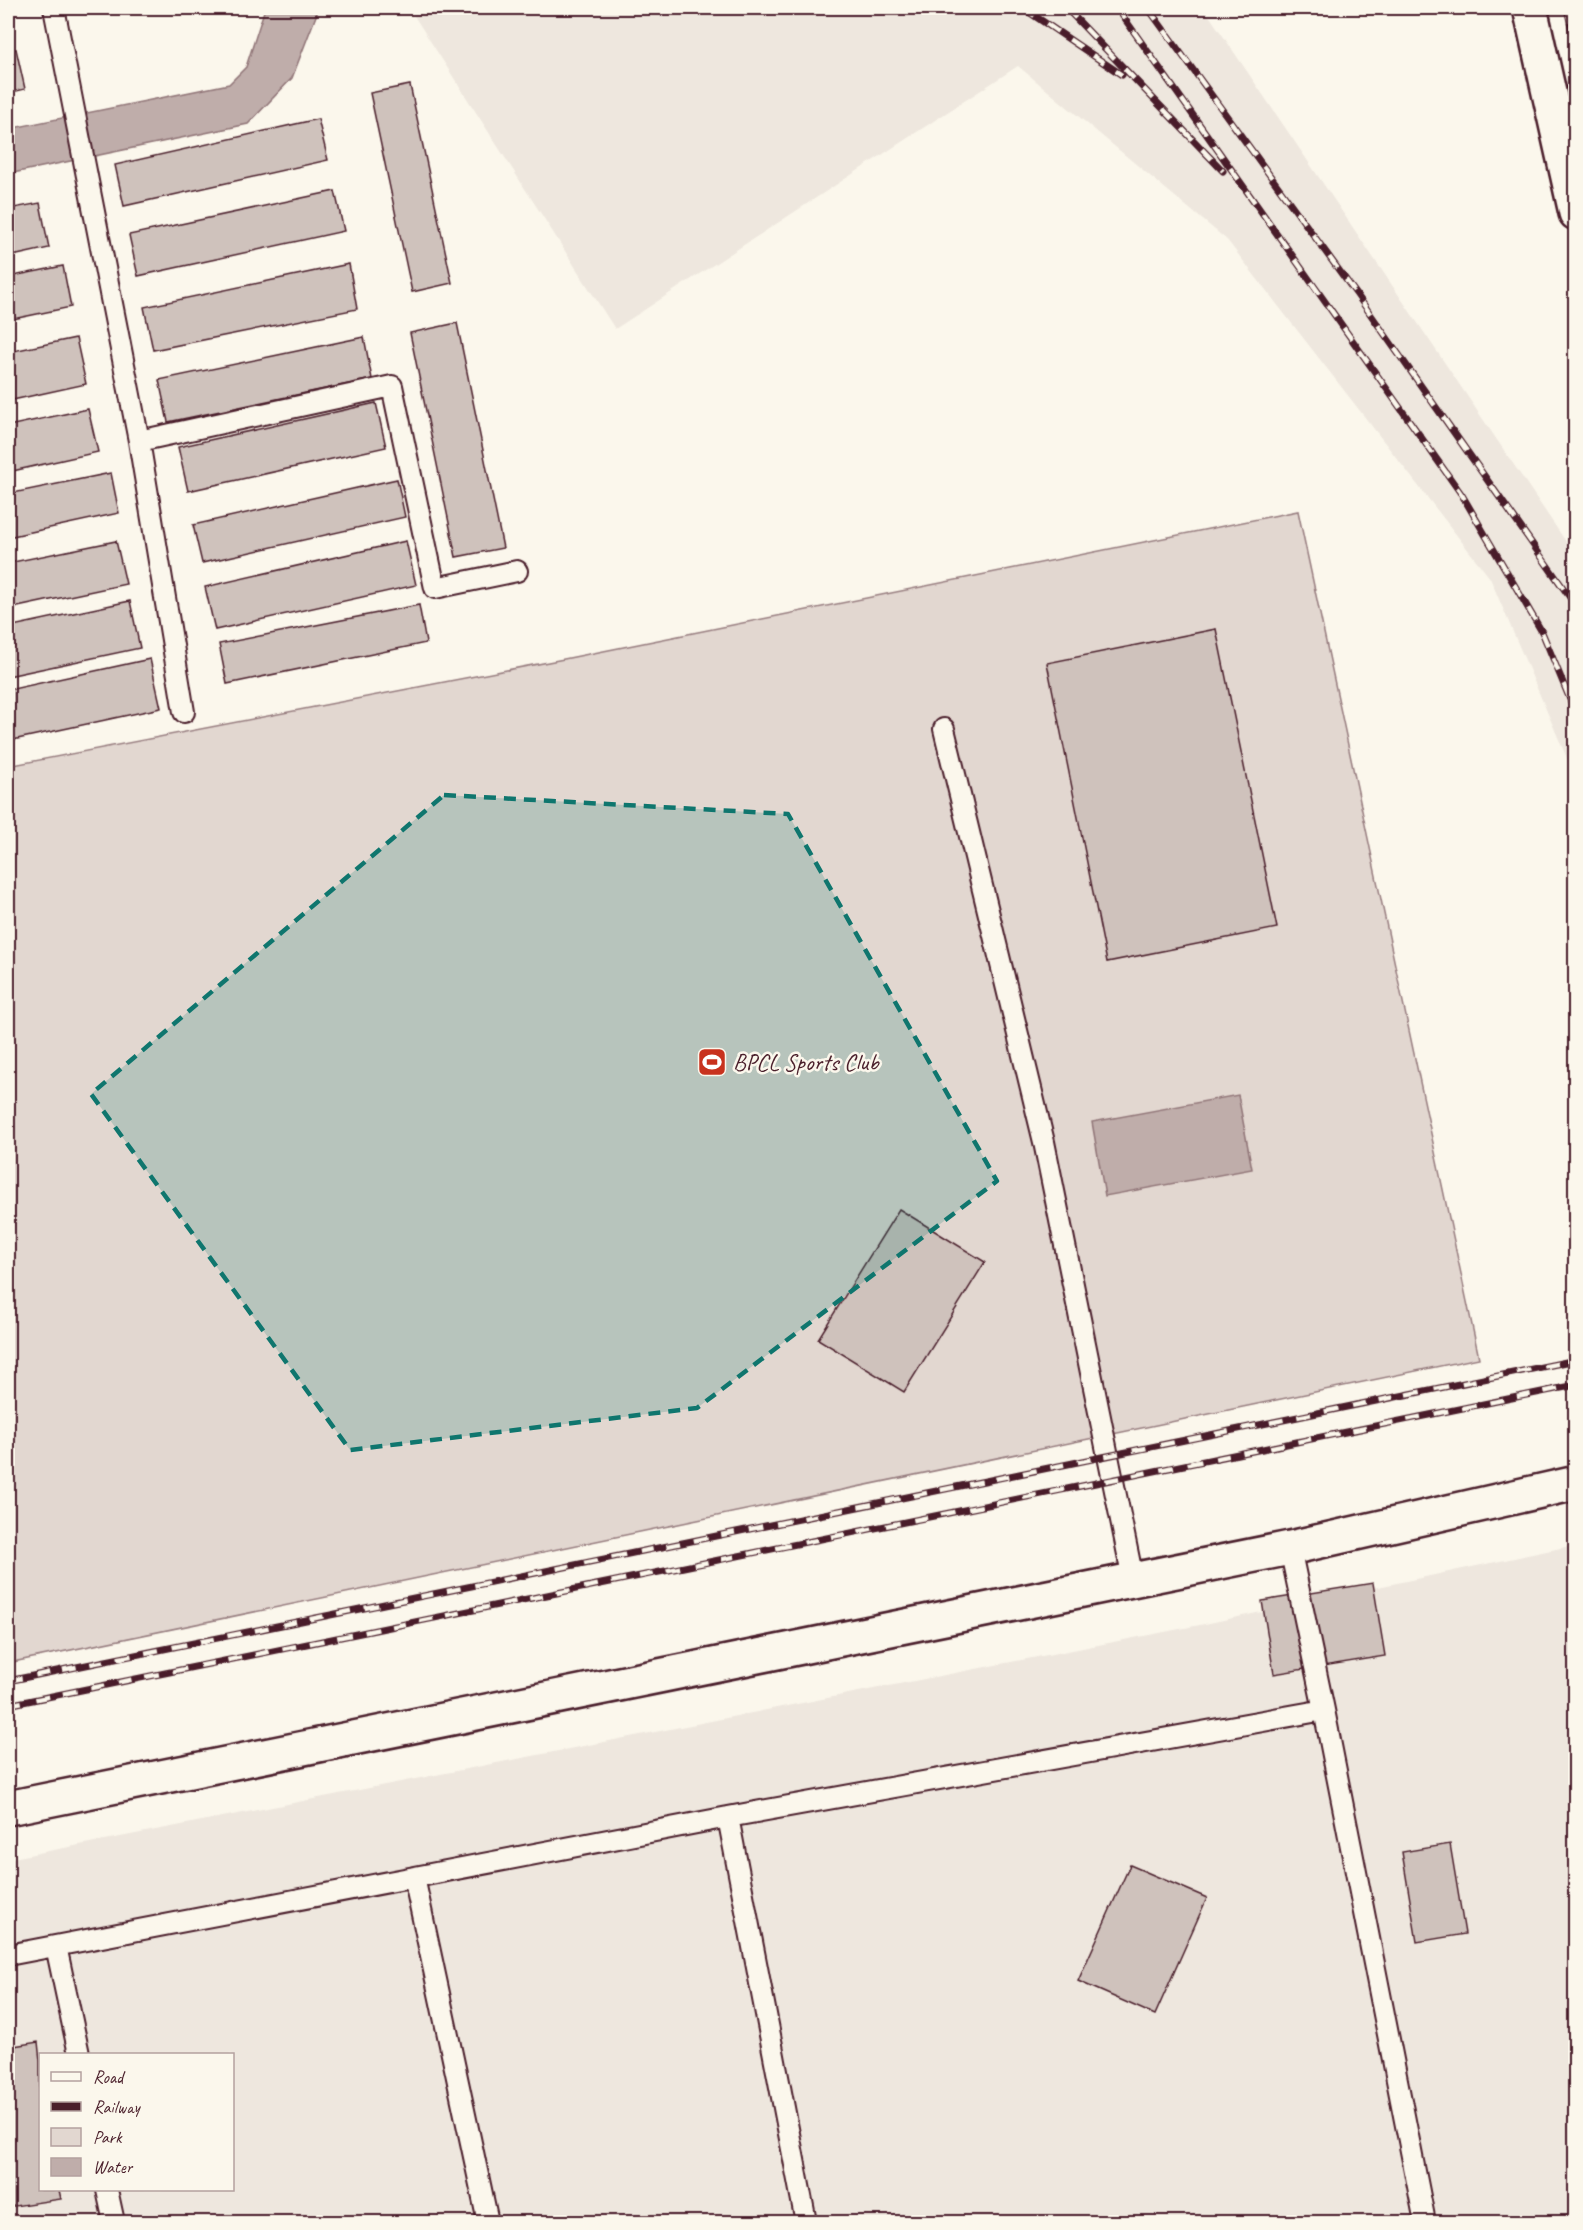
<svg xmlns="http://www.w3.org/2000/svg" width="1583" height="2230" font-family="Caveat,sans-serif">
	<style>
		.built { fill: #eee7de; fill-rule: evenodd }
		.green { fill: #e2d7d0; stroke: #967b7e; stroke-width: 1.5 }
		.water { fill: #bfadaa; stroke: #907477; stroke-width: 1.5 }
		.building { fill: #cfc2bc; stroke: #4a1f2b; stroke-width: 1.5 }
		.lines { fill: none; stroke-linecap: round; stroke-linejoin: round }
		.service-casing { stroke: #4a1f2b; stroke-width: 24 }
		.secondary-casing { stroke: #4a1f2b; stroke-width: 38 }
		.service { stroke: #fbf7ec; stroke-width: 20 }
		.secondary { stroke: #fbf7ec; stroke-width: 33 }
		.rail-casing { stroke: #4a1f2b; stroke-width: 7 }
		.rail { stroke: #fbf7ec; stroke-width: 4.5; stroke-dasharray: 14; stroke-linecap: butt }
		.marked { fill: #0f766e; fill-opacity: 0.2; stroke: #0f766e; stroke-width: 4.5; stroke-dasharray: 12 8; stroke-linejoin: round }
		.labels { text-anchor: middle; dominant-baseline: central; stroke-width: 5; stroke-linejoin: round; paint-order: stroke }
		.poi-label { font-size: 24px; fill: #4a1f2b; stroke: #fbf7ec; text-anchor: start }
	</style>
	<rect width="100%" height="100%" fill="#fbf7ec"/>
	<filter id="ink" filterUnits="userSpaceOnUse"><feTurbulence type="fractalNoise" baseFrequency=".0167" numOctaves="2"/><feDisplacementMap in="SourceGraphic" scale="12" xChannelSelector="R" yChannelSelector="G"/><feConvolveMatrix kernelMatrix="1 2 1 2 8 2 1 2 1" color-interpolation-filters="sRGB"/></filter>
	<g filter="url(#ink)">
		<path class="built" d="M409,8H1204L1575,555V777L1490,578L1227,240L1018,66L615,329Z
			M1575,1545V2222H8V1859L1200,1625ZM40,2054H232V2190H40Z"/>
		<path class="green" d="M1298,511L1479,1358L8,1663V766L564,659Z"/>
		<path class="water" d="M265,8H319L292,78L248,124L8,174V129L229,84L246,67Z
			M1238,1095L1252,1169L1105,1196L1092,1122Z"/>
		<path class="building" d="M16,49L25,89L8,93V51Z
			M410,85L452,283L412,292L370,93Z
			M318,119L328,160L124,206L115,165Z
			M335,191L344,231L138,276L129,235Z
			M40,203L49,248L8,257V209Z
			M349,264L357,309L153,350L144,307Z
			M63,266L71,307L8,320V277Z
			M457,323L503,548L456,557L410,333Z
			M364,337L372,379L168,422L159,380Z
			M76,338L86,384L8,401V352Z
			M376,403L386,447L188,491L178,447Z
			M88,409L98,452L8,472V426Z
			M111,473L119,513L8,537V494Z
			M397,479L405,517L202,563L193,525Z
			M116,541L126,584L8,609V563Z
			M406,541L416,585L215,630L205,587Z
			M130,601L140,648L8,676V627Z
			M419,605L426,643L227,684L219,644Z
			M1216,629L1277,928L1107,962L1047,663Z
			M150,659L161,708L8,741V690Z
			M899,1209L985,1262L904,1392L818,1339Z
			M1373,1583L1385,1656L1274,1674L1262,1601Z
			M1450,1844L1465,1934L1417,1942L1402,1852Z
			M1130,1865L1207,1898L1155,2015L1078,1981Z
			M38,2042L40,2061V2190H59L61,2199L8,2207V2047Z"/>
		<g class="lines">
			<g class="service-casing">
				<path id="service" d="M54,8L139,441L184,712
					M139,441L392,386L435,588L517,571
					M944,729L1044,1142L1133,1579
					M1290,1548L1324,1710L1425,2222
					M728,1817L806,2222
					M414,1877L488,2222
					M56,1946L79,2054
					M8,1955L728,1817L1324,1710
					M107,2190L114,2222"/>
			</g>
			<g class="secondary-casing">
				<path id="secondary" d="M1530,8L1576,213
					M8,1808L1290,1548L1576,1483"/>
			</g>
			<use href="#service" class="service"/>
			<use href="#secondary" class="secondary"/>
			<g class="rail-casing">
				<path id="rail" d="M1023,8L1122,75
					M1066,8L1223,171
					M1117,8L1462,495L1542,632L1576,714
					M1148,8L1357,295L1576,606
					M1567,8L1576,49
					M8,1681L1576,1360
					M8,1705L1576,1385"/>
			</g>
			<use href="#rail" class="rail"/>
		</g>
	</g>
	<path class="marked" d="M444,795L788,814L997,1181L697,1408L350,1450L91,1094Z"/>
	<defs>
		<g id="stadium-square" transform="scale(1.5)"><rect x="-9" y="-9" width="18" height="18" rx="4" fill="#c8321e" stroke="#fbf7ec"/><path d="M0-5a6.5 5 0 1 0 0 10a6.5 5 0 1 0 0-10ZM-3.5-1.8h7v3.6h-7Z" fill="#fff"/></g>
	</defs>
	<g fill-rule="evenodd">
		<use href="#stadium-square" x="712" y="1062"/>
	</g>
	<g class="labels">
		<g class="poi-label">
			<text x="733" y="1062">BPCL Sports Club</text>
		</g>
	</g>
	<rect width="1583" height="2230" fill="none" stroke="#fbf7ec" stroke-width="30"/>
	<rect x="15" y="15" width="1553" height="2200" fill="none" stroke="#4a1f2b" stroke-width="2" filter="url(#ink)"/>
	<rect x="39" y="2053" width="195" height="138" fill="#fbf7ec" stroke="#b4a19f" stroke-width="1.5"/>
	<rect x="51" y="2072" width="30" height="9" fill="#fbf7ec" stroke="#b4a19f" stroke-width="1.5"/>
	<text x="93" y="2083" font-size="18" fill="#4a1f2b">Road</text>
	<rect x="51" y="2102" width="30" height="9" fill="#4a1f2b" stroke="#b4a19f" stroke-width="1.5"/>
	<text x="93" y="2113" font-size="18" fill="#4a1f2b">Railway</text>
	<rect x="51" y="2128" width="30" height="18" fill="#e2d7d0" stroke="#b4a19f" stroke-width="1.5"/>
	<text x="93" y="2143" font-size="18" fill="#4a1f2b">Park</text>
	<rect x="51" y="2158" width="30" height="18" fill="#bfadaa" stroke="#b4a19f" stroke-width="1.5"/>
	<text x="93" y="2173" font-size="18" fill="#4a1f2b">Water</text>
</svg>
